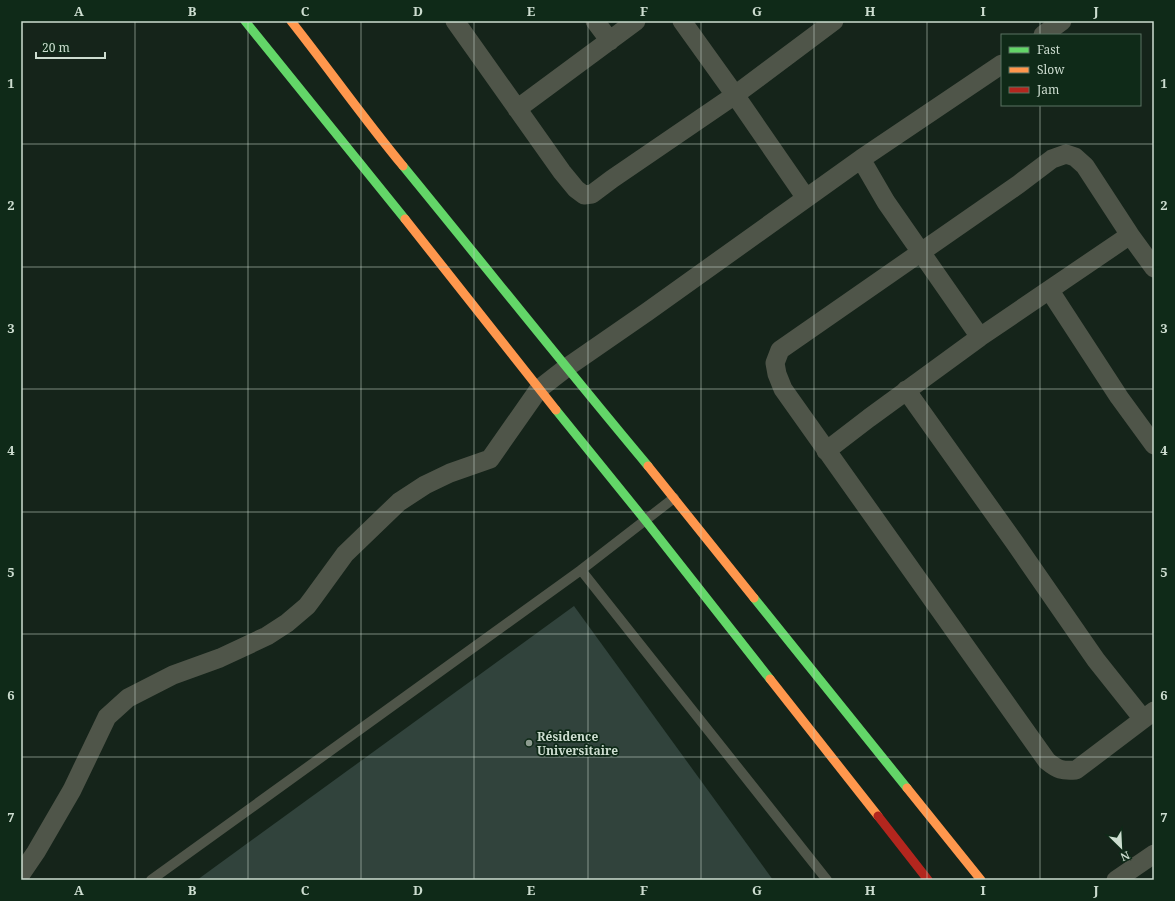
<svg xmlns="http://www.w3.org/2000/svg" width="1175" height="901" font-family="'Noto Serif',serif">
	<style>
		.building { fill: #31433c }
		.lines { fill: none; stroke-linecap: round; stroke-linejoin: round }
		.lane { stroke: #4f5549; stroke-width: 10 }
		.street { stroke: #4f5549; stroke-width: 19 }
		.fast { stroke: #63d668; stroke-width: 9 }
		.slow { stroke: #ff974d; stroke-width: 9 }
		.jam { stroke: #b3261e; stroke-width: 9 }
		.grid { fill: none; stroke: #cdddd0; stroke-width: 1; stroke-opacity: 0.55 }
		.poi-dot { fill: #8d9c90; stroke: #0f2a18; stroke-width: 1.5 }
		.labels { text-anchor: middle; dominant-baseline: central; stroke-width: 3.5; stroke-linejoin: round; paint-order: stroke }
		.poi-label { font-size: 12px; font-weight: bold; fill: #cdddd0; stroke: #0f2a18; text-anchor: start }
		.neatline { fill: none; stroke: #cdddd0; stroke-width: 1.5 }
		.grid-label { font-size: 13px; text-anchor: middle; font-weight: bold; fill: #cdddd0 }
	</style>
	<rect width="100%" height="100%" fill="#15241a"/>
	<path class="building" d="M574,606L773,880H197Z"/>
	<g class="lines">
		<path class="lane" d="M581,570L827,880
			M151,880L581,570L674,498"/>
		<path class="street" d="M455,21L562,172L576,189L584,195L592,194L612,179L735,95L834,21
			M595,21L610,41
			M682,21L735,95L806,198
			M1043,35L1062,21
			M517,109L636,21
			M861,159L886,202L980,337
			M1154,268L1130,235L1085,166L1075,157L1066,154L1052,159L1019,184L780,350L775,363L777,374L783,389L1047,761C1058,770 1062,771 1076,770L1154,711
			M1050,291L1119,397L1154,445
			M906,390L1015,543L1096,660L1143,719
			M826,451L869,418L980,337L1130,235
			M21,874L36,852L72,790L107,717L128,698L173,675L220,658L267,636L287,623L307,606L313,598L345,554L399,502L425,485L450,473L490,459L539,389L566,368L647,312L861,159L1002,64
			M1116,880L1154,854"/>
		<path class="fast" d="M245,21L405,219
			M403,166C485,266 565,367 648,466
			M556,410L645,520L770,679
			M754,598L907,788"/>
		<path class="slow" d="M291,21C329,69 364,119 403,166
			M405,219L556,410
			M648,466L754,598
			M770,679L878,816
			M907,788L981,880"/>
		<path class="jam" d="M878,816L928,880"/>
	</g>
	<path class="grid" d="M135,21V880M248,21V880M361,21V880M474,21V880M588,21V880M701,21V880M814,21V880M927,21V880M1040,21V35M1040,105V880M21,144H1154M21,267H1154M21,389H1154M21,512H1154M21,634H1154M21,757H1154"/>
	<circle class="poi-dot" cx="529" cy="743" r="4"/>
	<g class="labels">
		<g class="poi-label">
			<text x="537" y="736">Résidence<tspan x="537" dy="14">Universitaire</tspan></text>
		</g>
	</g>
	<rect width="1175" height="901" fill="none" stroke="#0f2a18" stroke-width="44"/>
	<rect x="1001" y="34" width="140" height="72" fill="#0f2a18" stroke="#5b7262"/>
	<rect x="1009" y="47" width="20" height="6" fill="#63d668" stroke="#5b7262"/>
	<text x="1037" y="54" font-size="12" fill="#cdddd0">Fast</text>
	<rect x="1009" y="67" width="20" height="6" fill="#ff974d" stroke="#5b7262"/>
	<text x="1037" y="74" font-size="12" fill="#cdddd0">Slow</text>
	<rect x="1009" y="87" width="20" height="6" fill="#b3261e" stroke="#5b7262"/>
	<text x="1037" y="94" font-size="12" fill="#cdddd0">Jam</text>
	<g transform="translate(1121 847) rotate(156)" stroke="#0f2a18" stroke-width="3" paint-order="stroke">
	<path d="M0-3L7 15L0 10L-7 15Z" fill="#cdddd0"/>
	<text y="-6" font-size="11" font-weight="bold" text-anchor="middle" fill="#cdddd0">N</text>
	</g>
	<path d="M36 52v6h69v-6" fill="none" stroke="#cdddd0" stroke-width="2"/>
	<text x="42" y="52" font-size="12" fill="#cdddd0" stroke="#0f2a18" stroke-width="3" paint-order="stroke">20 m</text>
	<rect x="22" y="22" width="1131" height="857" class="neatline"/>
	<g class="grid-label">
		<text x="79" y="16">A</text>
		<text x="192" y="16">B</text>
		<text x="305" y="16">C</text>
		<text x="418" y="16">D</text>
		<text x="531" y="16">E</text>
		<text x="644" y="16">F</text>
		<text x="757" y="16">G</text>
		<text x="870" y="16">H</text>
		<text x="983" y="16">I</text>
		<text x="1096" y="16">J</text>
		<text x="11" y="88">1</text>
		<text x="1164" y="88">1</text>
		<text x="11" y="210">2</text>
		<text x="1164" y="210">2</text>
		<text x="11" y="333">3</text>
		<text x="1164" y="333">3</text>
		<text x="11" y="455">4</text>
		<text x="1164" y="455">4</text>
		<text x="11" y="577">5</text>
		<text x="1164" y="577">5</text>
		<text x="11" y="700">6</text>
		<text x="1164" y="700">6</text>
		<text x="11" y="822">7</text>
		<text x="1164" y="822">7</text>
		<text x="79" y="895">A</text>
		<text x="192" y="895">B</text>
		<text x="305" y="895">C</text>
		<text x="418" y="895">D</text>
		<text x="531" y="895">E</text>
		<text x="644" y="895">F</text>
		<text x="757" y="895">G</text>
		<text x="870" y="895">H</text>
		<text x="983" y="895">I</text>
		<text x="1096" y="895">J</text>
	</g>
</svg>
